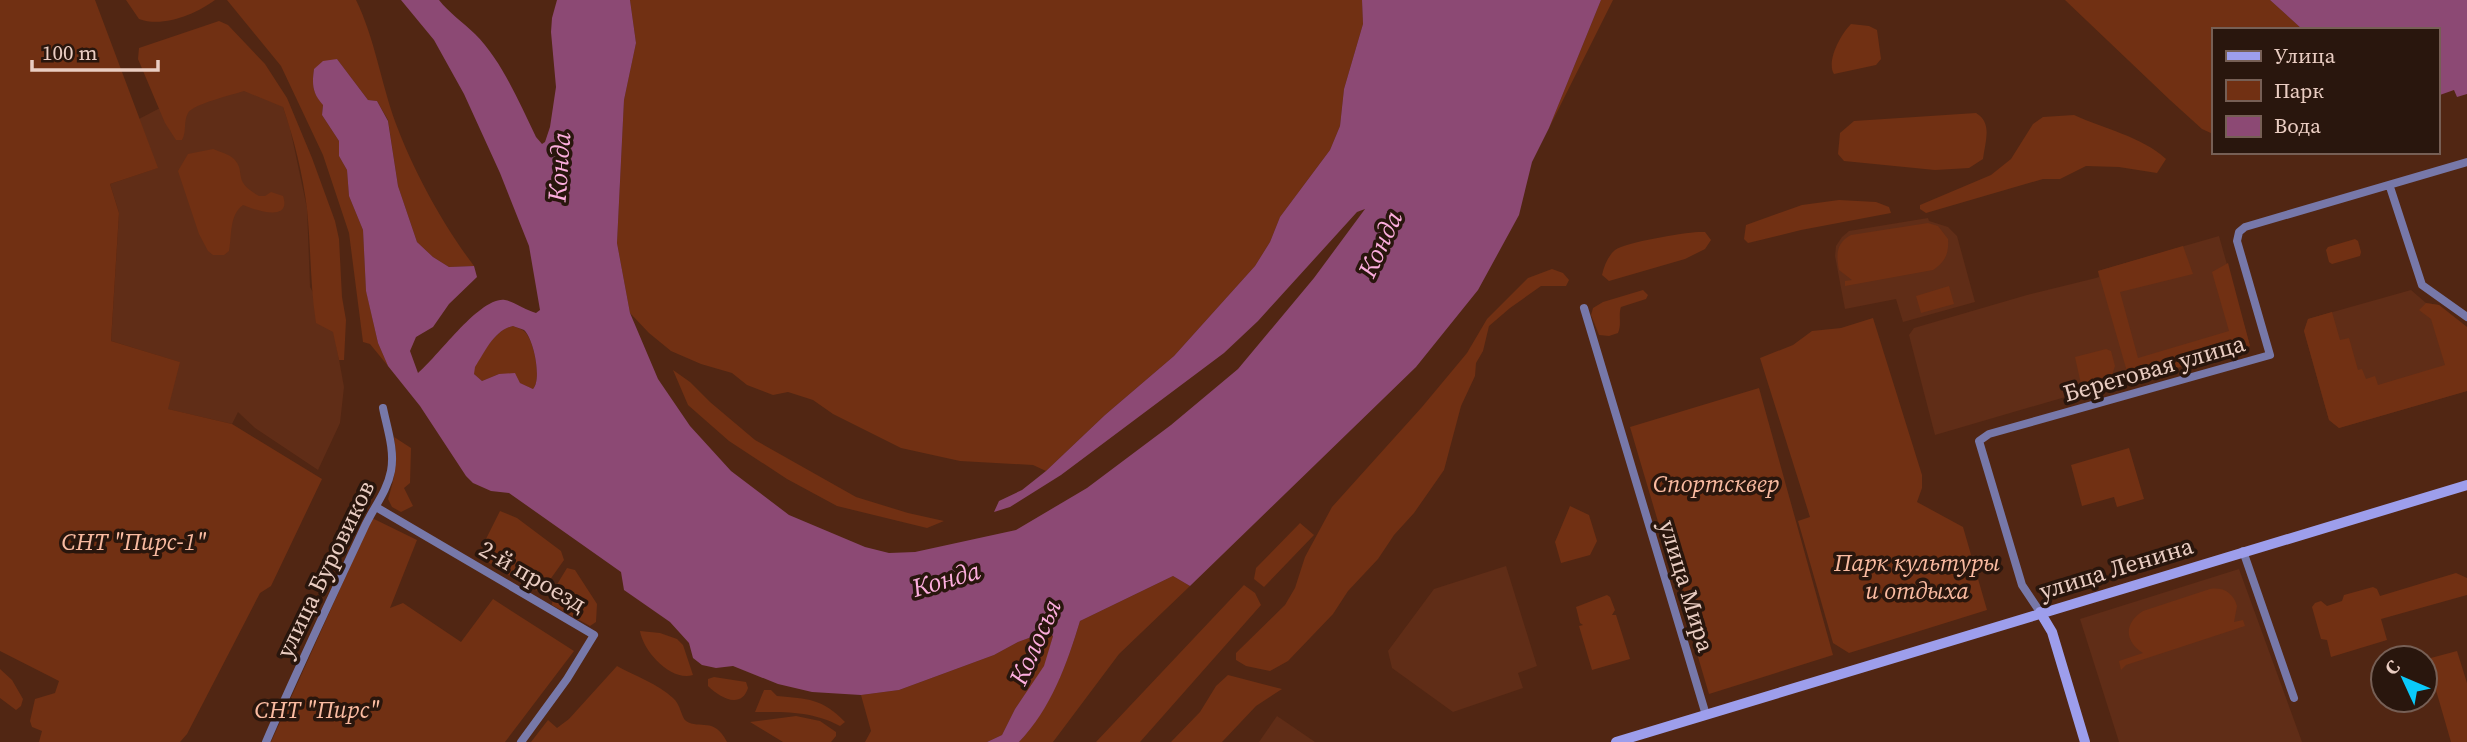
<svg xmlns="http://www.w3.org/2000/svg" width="2467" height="742" font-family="'Source Serif 4',serif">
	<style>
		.built { fill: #602d17 }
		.green { fill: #713013 }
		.water { fill: #8c4974; fill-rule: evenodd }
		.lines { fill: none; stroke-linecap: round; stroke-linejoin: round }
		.street { stroke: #7778a9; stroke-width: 8 }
		.secondary { stroke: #9d9eec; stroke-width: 10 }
		.labels { text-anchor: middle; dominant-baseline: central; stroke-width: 7; stroke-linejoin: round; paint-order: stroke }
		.street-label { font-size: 24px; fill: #eacdc2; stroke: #29160d }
		.park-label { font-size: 24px; font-style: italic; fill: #fabba1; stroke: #29160d }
		.water-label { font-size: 26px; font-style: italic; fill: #fdaede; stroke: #29160d }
	</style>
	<rect width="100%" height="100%" fill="#512613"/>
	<path class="built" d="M242,65L283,107L290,128L307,208L310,287L334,332L344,387L340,423L318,470L255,428L238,412L232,424L167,409L179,362L111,341L119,213L110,184L157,168L139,119Z
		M1928,218L1929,221L1948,227L1957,236L1975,302L1903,322L1896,299L1845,309L1835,256L1836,246L1842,237L1849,231Z
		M2219,236L2250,346L2122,385L2120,381L1935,435L1909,335L1914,328L2027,295L2096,278L2099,277L2098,271Z
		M2411,290L2426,303L2439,305L2467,327V391L2339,428L2329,420L2304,331L2308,319Z
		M1506,566L1537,666L1518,673L1523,688L1453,712L1392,668L1388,651L1434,589Z
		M2239,569L2302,742H2119L2080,619Z
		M1277,716L1315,742H1259Z"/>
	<path class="green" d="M0,0H95L158,168L110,184L119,213L111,341L180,362L168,409L232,424L322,479L271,586L260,593L187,734L180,742H39L42,731L32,727L30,721L35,699L55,693L59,681L0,651Z
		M126,0H215C196,14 163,28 139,19Z
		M227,0H356C375,39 381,83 396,124C414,172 443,225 474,266L449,267L433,257L417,242L398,186L388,120L377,101L368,100L337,59L314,69C312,84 312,93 323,104L322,115L339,141V156L347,170L349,196L363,230L366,290L378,343L388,366L370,344L363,342L349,233L323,155L281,66Z
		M630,0H1362L1363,24L1344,89L1340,126L1330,150L1280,217L1270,242L1255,266L1174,356L1105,415L1046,471L1033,465L960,461L901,448L833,414L813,400L788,392L773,395L747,385L732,373L701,364L671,351L649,333L630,313L617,243L624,100L636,43Z
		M1601,0H1613L1549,128Z
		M2065,0H2270L2303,30H2213V134L2202,129L2170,100Z
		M219,21L228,25L265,64L287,98L312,158L335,221L339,239L342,297L346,320L344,360H339L333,332L316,323C310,285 311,247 307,209C303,175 294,139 283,107L244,91C232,95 193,104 188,113C183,122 187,131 182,140H176L165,123L138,59L139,48Z
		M1851,24L1869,26L1877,30L1881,59L1876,65L1834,74C1826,61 1841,34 1851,24Z
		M1976,113C1993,123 1985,142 1983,159L1969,168L1935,170L1844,161L1838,154L1840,133L1854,121Z
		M2074,115C2104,129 2141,136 2166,159L2157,173L2119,167L2086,166L2060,179H2043L1926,213L1920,209V205L1991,175L2011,159L2033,124L2043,117Z
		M213,149C220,152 229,154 234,159C247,173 231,180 259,196H265L271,192L283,196C292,223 255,210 243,205C229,215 232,236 229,251L224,255H213L208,251L199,234L178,171L188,154Z
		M1839,200L1876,202L1889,207L1891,213L1801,230L1748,243L1744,239L1746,225L1802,205Z
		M1928,223L1938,226L1948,239C1949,254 1945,262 1933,270L1845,286V281L1852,280L1839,270C1836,255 1836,243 1851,235Z
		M1698,232H1705L1711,240L1705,249L1685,259L1609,281L1602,275C1604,266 1608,256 1615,250C1626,242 1683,233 1698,232Z
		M2355,239L2358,241L2361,252L2360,256L2332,264L2329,262L2326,250L2328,247Z
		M2183,246L2193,274L2120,292L2138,358L2229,331L2212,272L2228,263L2250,346L2130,382L2098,271Z
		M1552,269L1563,273L1569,280L1566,286H1541L1510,308L1489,326L1483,351L1476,363L1475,376L1461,406L1444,470L1414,513L1394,535L1378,559L1348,591L1333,614L1288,661L1270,671L1246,666L1236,660V653L1285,605L1295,588L1305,557L1332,507L1422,407L1467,353L1487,319L1528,278Z
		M1949,286L1954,304L1921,313L1916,296Z
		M1643,290L1648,295L1646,299L1621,307C1618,315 1622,324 1618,333L1609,336L1599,335L1591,315L1593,308L1603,302Z
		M2426,303L2439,305L2467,327V391L2339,428L2329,420L2304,331L2308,319L2332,312L2340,340L2349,338L2358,370L2362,369L2366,379L2375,376L2378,385L2445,365L2431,319L2419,310Z
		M1873,318L1922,475V488L1917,502L1963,527L1987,610L1849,653L1833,643L1798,521L1810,517L1760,358L1793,345L1812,331L1841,328Z
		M513,326C516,327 521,329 524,331C534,339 542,380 533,389L499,374L482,381L474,374V367C485,352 494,330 513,326Z
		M2106,349L2111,351L2115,366L2112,375L2081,384L2075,357Z
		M673,370L690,382L710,402L755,440L856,497L908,513L944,521L927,528L837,506L787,479L729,441L688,405Z
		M1759,388L1833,655L1709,694L1630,427Z
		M394,437L411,448L410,483L404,488L413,506L401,512L392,507L388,499C395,477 398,460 394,437Z
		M2129,448L2144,499L2117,507L2114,497L2082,506L2071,465Z
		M1570,506L1589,515L1597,541L1590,555L1561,563L1555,542Z
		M500,511L517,518L561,551L564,560L542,591L533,590L483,559L480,551Z
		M372,518L417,540L390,608L403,603L461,642L493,599L574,651L505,742H271Z
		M1300,523L1314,535L1264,587L1254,579L1256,568Z
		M567,568L575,570L597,604L596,622L590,626L552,605L553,591Z
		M2456,573L2467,578V595L2381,619L2387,640L2331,657L2327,640L2321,639L2312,607L2315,603L2321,601L2327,606L2342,601L2344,595L2373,587L2377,589L2380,596Z
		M1173,576L1190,586L1119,654L1053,742H1019C1050,708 1067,665 1080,621Z
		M1244,585L1255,593L1261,605L1140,742H1096Z
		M2210,589C2224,587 2233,593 2237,606L2234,622L2243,620L2245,626L2126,665L2121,670L2119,661L2143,653C2124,641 2124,623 2143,611Z
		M1607,595L1610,597L1615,610L1612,615H1616L1630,659L1592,670L1579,626L1583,625L1580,623L1576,607Z
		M640,631L660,633L677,639L683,645L693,675C671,682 643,651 640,631Z
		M1048,631L1053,636L1045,666L1015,709L1002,735L987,742H865L871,731L861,695L899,690L994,655L1018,642Z
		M2457,651L2467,683V742H2451L2427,659Z
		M617,666C635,676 658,684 673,698C681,705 681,717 686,721C700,730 714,716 727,742H531L548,720L557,728L569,719Z
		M0,669L12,680L23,699L21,706L16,710L0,698Z
		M1228,675L1282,689L1256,706L1222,742H1171L1200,712L1216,686Z
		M714,677L746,682L748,688C741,710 719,697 708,686V679Z
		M764,690H771L777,696C808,699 822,698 845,722L840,726C812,711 786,712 755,712Z
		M796,716L820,721L836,732V736L831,742H783L750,722Z"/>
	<path class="water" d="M401,0H439C449,13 463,22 475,34C502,61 519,102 536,137L542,144L545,142L550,127L556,87L551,32L552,18L557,0H630L636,43L624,100L617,243L630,313L658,379L690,426L731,471L789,515L865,547L889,553L915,552L1016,530L1087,488L1171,425L1238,369L1314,278L1365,209L1357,212L1258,321L1224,353L1061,475L1010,507L994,512L999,501L1022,490L1046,471L1105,415L1174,356L1255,266L1270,242L1280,217L1330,150L1340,126L1344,89L1363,24L1362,0H1601L1549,128L1532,162L1519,215L1478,290L1416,367L1190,586L1173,576L1080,621C1067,664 1051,709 1019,742H987L1002,735L1015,709L1044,666L1053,636L1048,631L1018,642L994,655L899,690L861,695L812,692L778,684L733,666L716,668L702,665L693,658L689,643L670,622L624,590L621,572L509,493L491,491L473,483L466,476L420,406L388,366L378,343L366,291L363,230L349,196L347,170L339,156V141L322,115L323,105C312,93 312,84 314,69L323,61L337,59L368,100L377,101L388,121L398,186L417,242L433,257L449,267L474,266L477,277L449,304L433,327L416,337L410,351L418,373C437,358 480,296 505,300C515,302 525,310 536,313L540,310L529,246L500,173L464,94L434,40ZM513,326C516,327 521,329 524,330C534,339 542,380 533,389L520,383L515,373L499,374L482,381L474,374L475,367C485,352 494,330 513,326Z
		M2270,0H2467V94L2457,97L2454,90L2437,96V30H2303Z"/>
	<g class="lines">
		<path class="street" d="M2390,187L2422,285L2467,317
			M1584,308L1706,715
			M376,507L594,635L567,679L521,742
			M2243,551L2294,698
			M2040,612L2022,585L1979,441L1989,434L2270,355L2237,241L2239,232L2245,227L2467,162
			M266,742C297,670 331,599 364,528C373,508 387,492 391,471C395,450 387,428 383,408"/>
		<path class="secondary" d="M2040,612L2052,632L2085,742
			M1616,742L2467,485"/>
	</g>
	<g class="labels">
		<g class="street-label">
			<text transform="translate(2154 368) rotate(-16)">Береговая улица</text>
			<text transform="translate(2116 568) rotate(-17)">улица Ленина</text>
			<text transform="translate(325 569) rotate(-64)">улица Буровиков</text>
			<text transform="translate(533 576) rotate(30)">2-й проезд</text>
			<text transform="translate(1687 586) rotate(73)">улица Мира</text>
		</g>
		<g class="park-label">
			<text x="1716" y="483">Спортсквер</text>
			<text x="134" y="541">СНТ "Пирс-1"</text>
			<text x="1917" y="562">Парк культуры<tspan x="1917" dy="28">и отдыха</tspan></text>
			<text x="317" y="709">СНТ "Пирс"</text>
		</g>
		<g class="water-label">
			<text transform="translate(559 167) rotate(-86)">Конда</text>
			<text transform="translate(1380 244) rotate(-65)">Конда</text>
			<text transform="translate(946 579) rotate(-16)">Конда</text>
			<text transform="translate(1035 642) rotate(-66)">Колосья</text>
		</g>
	</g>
	<rect x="2212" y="28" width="228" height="126" fill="#29160d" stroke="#765f55" stroke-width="2"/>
	<rect x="2226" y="51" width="35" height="10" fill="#9d9eec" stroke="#765f55" stroke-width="2"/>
	<text x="2274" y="63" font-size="21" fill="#eacdc2">Улица</text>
	<rect x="2226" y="80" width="35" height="21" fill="#713013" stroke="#765f55" stroke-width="2"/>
	<text x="2274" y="98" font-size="21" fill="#eacdc2">Парк</text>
	<rect x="2226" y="116" width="35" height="21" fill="#8c4974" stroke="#765f55" stroke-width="2"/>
	<text x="2274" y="133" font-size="21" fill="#eacdc2">Вода</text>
	<g transform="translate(2404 679) rotate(314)"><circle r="33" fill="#29160d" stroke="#765f55" stroke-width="2"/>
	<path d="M0-5L12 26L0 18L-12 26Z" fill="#0acafa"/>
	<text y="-10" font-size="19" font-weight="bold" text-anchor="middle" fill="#eacdc2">С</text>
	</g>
	<path d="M32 60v10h126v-10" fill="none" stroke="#eacdc2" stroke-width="3.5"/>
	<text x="42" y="60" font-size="21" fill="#eacdc2" stroke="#29160d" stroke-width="5" paint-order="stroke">100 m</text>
</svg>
